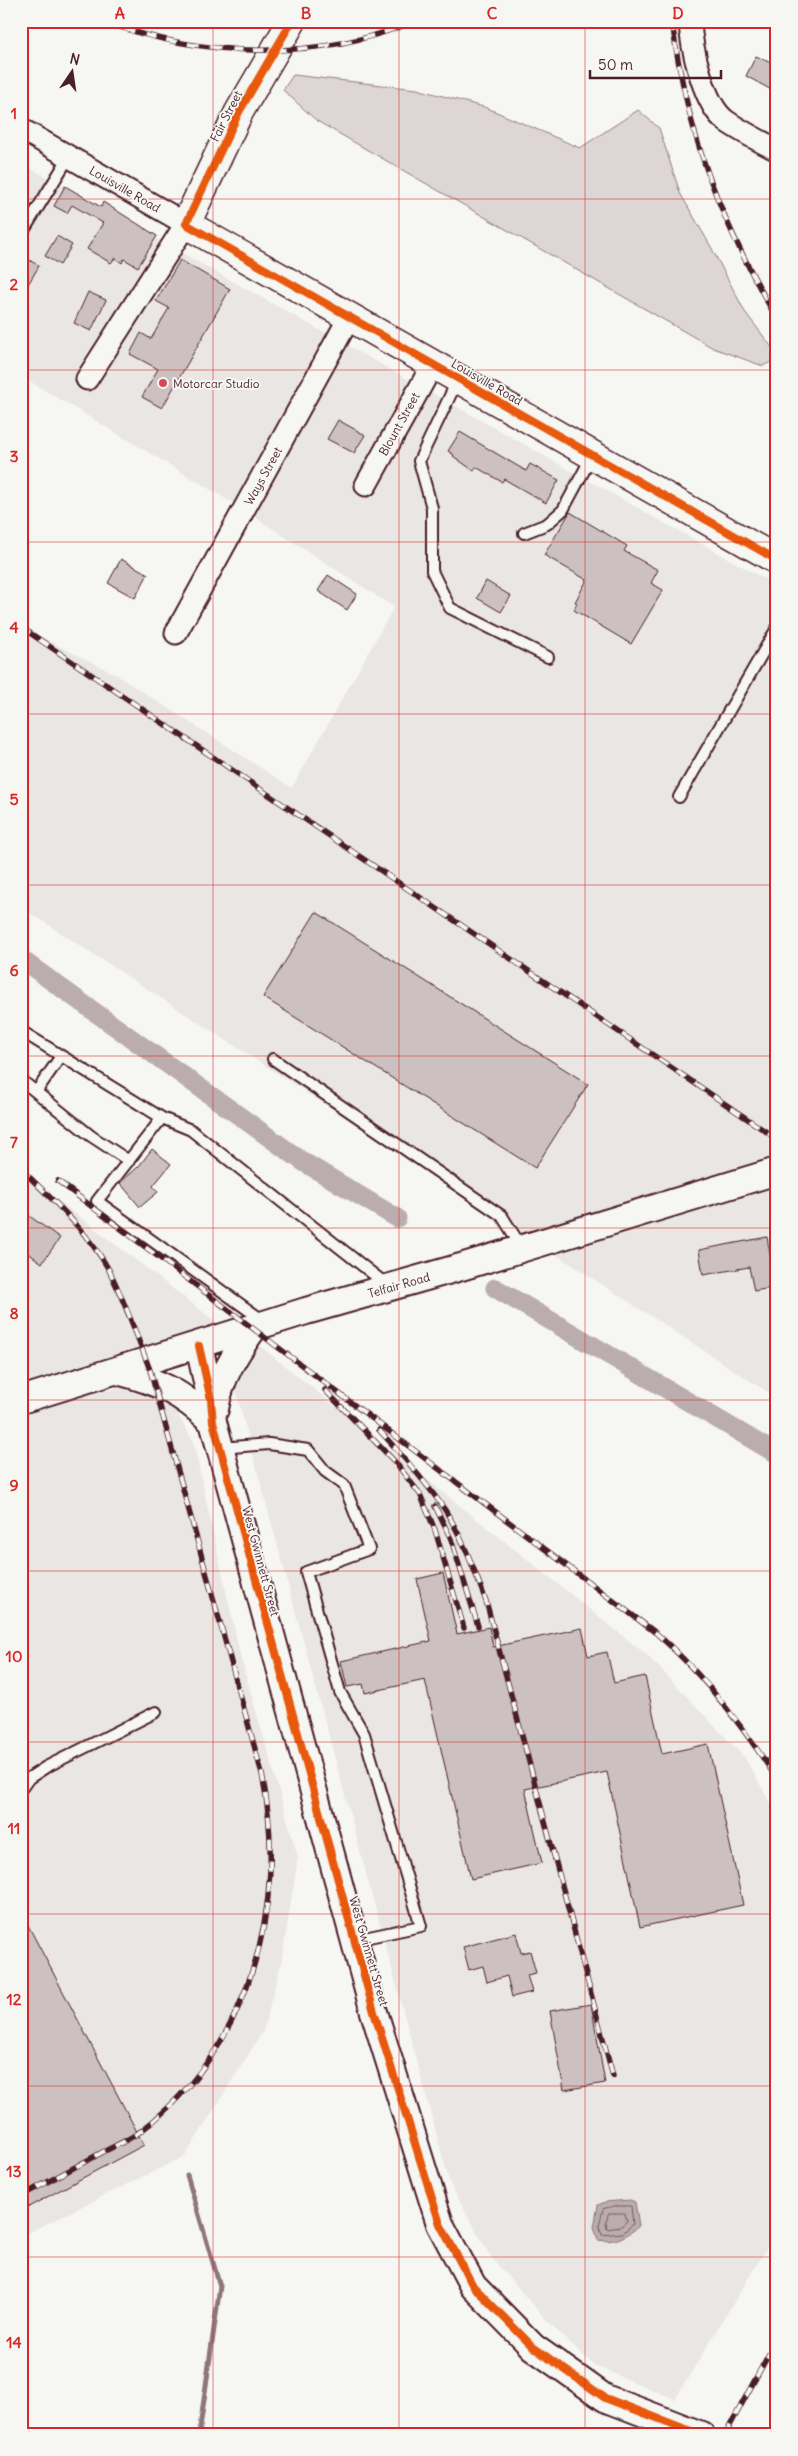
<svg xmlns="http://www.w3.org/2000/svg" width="798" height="2456" font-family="Delius,sans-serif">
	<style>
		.built { fill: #e9e6e3 }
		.green { fill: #ddd6d5; stroke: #947a80 }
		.water { fill: #bbadae; stroke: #8e747a }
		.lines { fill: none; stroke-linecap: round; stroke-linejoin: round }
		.shore { stroke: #77585f; stroke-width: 1 }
		.stream { stroke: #8e747a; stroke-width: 5 }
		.canal { stroke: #bbadae; stroke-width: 19 }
		.building { fill: #ccc1c0; stroke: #4a1f2b }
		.service-casing { stroke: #4a1f2b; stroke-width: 14 }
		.minor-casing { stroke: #4a1f2b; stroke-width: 25 }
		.tertiary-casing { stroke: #4a1f2b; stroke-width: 30 }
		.secondary-casing { stroke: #4a1f2b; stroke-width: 31 }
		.service { stroke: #f6f6f2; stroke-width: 10 }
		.minor { stroke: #f6f6f2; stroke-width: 21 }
		.tertiary { stroke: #f6f6f2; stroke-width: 26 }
		.secondary { stroke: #f6f6f2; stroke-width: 28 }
		.rail-casing { stroke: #4a1f2b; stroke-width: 5.5 }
		.rail { stroke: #f6f6f2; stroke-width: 4; stroke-dasharray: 11; stroke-linecap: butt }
		.cycleway-casing { stroke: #f6f6f2; stroke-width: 11 }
		.cycleway { stroke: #e8590c; stroke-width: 8 }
		.grid { fill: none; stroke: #d62828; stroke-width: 1; stroke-opacity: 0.55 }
		.poi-dot { fill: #d1495b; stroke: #f6f6f2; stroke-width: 2 }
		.labels { text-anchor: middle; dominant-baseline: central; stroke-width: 4; stroke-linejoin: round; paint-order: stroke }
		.street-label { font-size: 12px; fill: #4a1f2b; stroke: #f6f6f2 }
		.poi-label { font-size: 12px; fill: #4a1f2b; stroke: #f6f6f2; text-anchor: start }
		.neatline { fill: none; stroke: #d62828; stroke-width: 2 }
		.grid-label { font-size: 16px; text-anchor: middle; font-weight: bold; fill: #d62828 }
	</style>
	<rect width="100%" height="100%" fill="#f6f6f2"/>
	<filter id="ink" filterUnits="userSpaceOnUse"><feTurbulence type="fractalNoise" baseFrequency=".02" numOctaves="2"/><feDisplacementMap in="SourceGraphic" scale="10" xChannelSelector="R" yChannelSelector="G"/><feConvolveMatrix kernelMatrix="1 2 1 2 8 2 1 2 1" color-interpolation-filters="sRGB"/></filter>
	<g filter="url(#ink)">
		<path class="built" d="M21,163L777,586V1398L21,907V627L115,674L292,788L394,607L233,503L21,376Z
			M21,1172L224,1328L21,1389Z
			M256,1343L648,1656L745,1758L777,1815V2231L675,2399L595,2366L548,2322L491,2257L450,2184L231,1373Z
			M128,1386L170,1401L193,1441L241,1659L298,1857L281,1964L263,2031L185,2156L21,2236V1414L75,1397Z"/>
		<path class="green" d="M293,75L417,89L487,108L580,148L638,110L659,128L680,193L710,245L745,312L777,354V359L763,366L713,348L317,121L283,90Z"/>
		<path class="water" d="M630,2200L635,2202L639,2226C626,2237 615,2243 598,2240L594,2227L598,2205L605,2202Z"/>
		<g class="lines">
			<path class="shore" d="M615,2206H631L633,2224L623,2233L602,2235L599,2226L603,2209Z
				M609,2213H625L627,2221L620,2227L607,2229L606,2222Z"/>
			<path class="stream" d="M187,2175L220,2286L199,2435"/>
			<path class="canal" d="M21,959L302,1161L397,1218
				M495,1288L777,1454"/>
		</g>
		<path class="building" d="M756,56L777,66V93L746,76Z
			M65,186L101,207L103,202L157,236L138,267L124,259L122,263L115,258L111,263L87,249L103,223L72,205L67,213L54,206Z
			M57,236L72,245L60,265L45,256Z
			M21,255L39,266L21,296Z
			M180,260L230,289L162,408L142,397L158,369L130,354L141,333L151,339L169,308L156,301Z
			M88,292L106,300L91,331L74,323Z
			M338,420L365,435L354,453L327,439Z
			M460,432L526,471L530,464L559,480L546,503L504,479L502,482L476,467L474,471L453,456L454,455L448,451Z
			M570,512L627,546L624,551L658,570L651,583L663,590L631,644L574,610L577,603L575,602L587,580L544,555Z
			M121,559L148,574L135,598L108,583Z
			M328,575L357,594L347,610L318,591Z
			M486,581L511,596L501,612L477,598Z
			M316,912L588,1084L535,1168L263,997Z
			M152,1149L171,1164L153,1186L158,1192L140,1207L120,1183L139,1166Z
			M21,1210L60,1238L42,1263L21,1248Z
			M767,1237L772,1266L777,1265V1287L754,1291L749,1267L703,1275L699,1250Z
			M443,1573L457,1634L489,1627L493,1647L582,1628L588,1656L607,1652L614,1683L645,1676L662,1754L708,1744L743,1905L640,1927L607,1772L525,1789L542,1863L471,1879L425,1680L365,1693L363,1684L347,1687L341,1661L431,1641L417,1579Z
			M21,1912L144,2145L21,2211Z
			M516,1933L521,1953L530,1951L536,1973L527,1975L532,1992L512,1997L507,1976L487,1982L483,1966L469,1970L463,1947Z
			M591,2004L605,2083L564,2090L550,2011Z"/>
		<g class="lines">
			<g class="service-casing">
				<path id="service" d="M21,235L69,157
					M458,379L419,461L432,508V571L450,608L548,657
					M524,533L547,524L563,510L592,456
					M679,797L777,628
					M21,1031L162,1118L191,1130L387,1285
					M273,1059L502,1216L522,1248
					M21,1080L91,1136L129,1161
					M36,1092L61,1056
					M162,1118L97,1201L265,1322
					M221,1448L269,1444L308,1450L325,1471L344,1485L369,1549L306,1572L340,1692L364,1734L421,1926L355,1940
					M21,1789L29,1778L46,1767L156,1712"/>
			</g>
			<g class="minor-casing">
				<path id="minor" d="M690,21C691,47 704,105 726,121C742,132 760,141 777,150
					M21,129L186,224L87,379
					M366,485L433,364
					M176,633L349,318"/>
			</g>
			<g class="tertiary-casing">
				<path id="tertiary" d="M199,1346L211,1400L213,1422L374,2012L440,2224L473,2286L533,2347L605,2398L701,2435
					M117,1371C160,1382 180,1392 213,1422
					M21,1400L306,1311L461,1267L777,1171
					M215,1409C220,1378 235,1354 253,1329"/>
			</g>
			<g class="secondary-casing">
				<path id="secondary" d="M292,21L239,112L186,224L777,560"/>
			</g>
			<use href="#service" class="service"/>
			<use href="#minor" class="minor"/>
			<use href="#tertiary" class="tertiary"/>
			<use href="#secondary" class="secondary"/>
			<g class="rail-casing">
				<path id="rail" d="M103,21C201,58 317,62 415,21
					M672,21C687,135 720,220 777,319
					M21,627L777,1139
					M21,1169C52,1199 88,1232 109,1270C125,1302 137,1336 150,1370L262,1774C289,1905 250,2047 141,2131C129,2140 114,2146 101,2153C75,2167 48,2182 21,2196
					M58,1181L656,1633C704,1675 742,1725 777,1779
					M325,1390L395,1462L420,1494L435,1530L464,1628
					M379,1430C402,1455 426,1482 445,1510C463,1538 474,1570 486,1601L613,2076
					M435,1506L451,1539L478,1626
					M725,2435L777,2339"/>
			</g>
			<use href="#rail" class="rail"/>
			<g class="cycleway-casing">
				<path id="cycleway" d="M292,21L239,112L186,224L777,560
					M199,1346L211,1400L213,1422L374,2012L440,2224L473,2286L533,2347L605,2398L701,2435"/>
			</g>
			<use href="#cycleway" class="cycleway"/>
		</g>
	</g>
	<path class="grid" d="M213,21V2435M399,21V2435M585,21V2435M21,199H777M21,370H777M21,542H777M21,714H777M21,885H777M21,1056H777M21,1228H777M21,1400H777M21,1571H777M21,1742H777M21,1914H777M21,2086H777M21,2257H777"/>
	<circle class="poi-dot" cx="163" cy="383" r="5"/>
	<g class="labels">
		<g class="street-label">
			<text transform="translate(226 116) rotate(-63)">Fair Street</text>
			<text transform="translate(125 189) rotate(30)">Louisville Road</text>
			<text transform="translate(487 382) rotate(30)">Louisville Road</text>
			<text transform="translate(399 424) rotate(-61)">Blount Street</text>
			<text transform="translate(263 476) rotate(-61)">Ways Street</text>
			<text transform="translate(399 1285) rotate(-16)">Telfair Road</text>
			<text transform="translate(261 1561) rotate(75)">West Gwinnett Street</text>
			<text transform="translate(369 1951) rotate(74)">West Gwinnett Street</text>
		</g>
		<g class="poi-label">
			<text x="173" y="383">Motorcar Studio</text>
		</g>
	</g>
	<rect width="798" height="2456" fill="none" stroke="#f6f6f2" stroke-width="55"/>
	<g transform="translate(72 72) rotate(13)" stroke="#f6f6f2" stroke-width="4" paint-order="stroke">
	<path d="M0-4L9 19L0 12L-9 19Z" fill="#4a1f2b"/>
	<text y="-8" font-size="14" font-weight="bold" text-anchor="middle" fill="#4a1f2b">N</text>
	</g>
	<path d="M590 70v8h131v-8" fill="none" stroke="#4a1f2b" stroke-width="2.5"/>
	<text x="598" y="70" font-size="15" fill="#4a1f2b" stroke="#f6f6f2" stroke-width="4" paint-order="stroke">50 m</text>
	<rect x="28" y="28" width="742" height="2400" class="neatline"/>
	<g class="grid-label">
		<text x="120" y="19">A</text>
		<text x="306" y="19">B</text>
		<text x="492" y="19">C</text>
		<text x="678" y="19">D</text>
		<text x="14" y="119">1</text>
		<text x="14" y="290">2</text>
		<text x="14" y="462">3</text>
		<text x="14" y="633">4</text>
		<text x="14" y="805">5</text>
		<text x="14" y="976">6</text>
		<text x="14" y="1148">7</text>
		<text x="14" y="1319">8</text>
		<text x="14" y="1491">9</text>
		<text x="14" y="1662">10</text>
		<text x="14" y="1834">11</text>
		<text x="14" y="2005">12</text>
		<text x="14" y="2177">13</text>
		<text x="14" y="2348">14</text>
	</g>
</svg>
